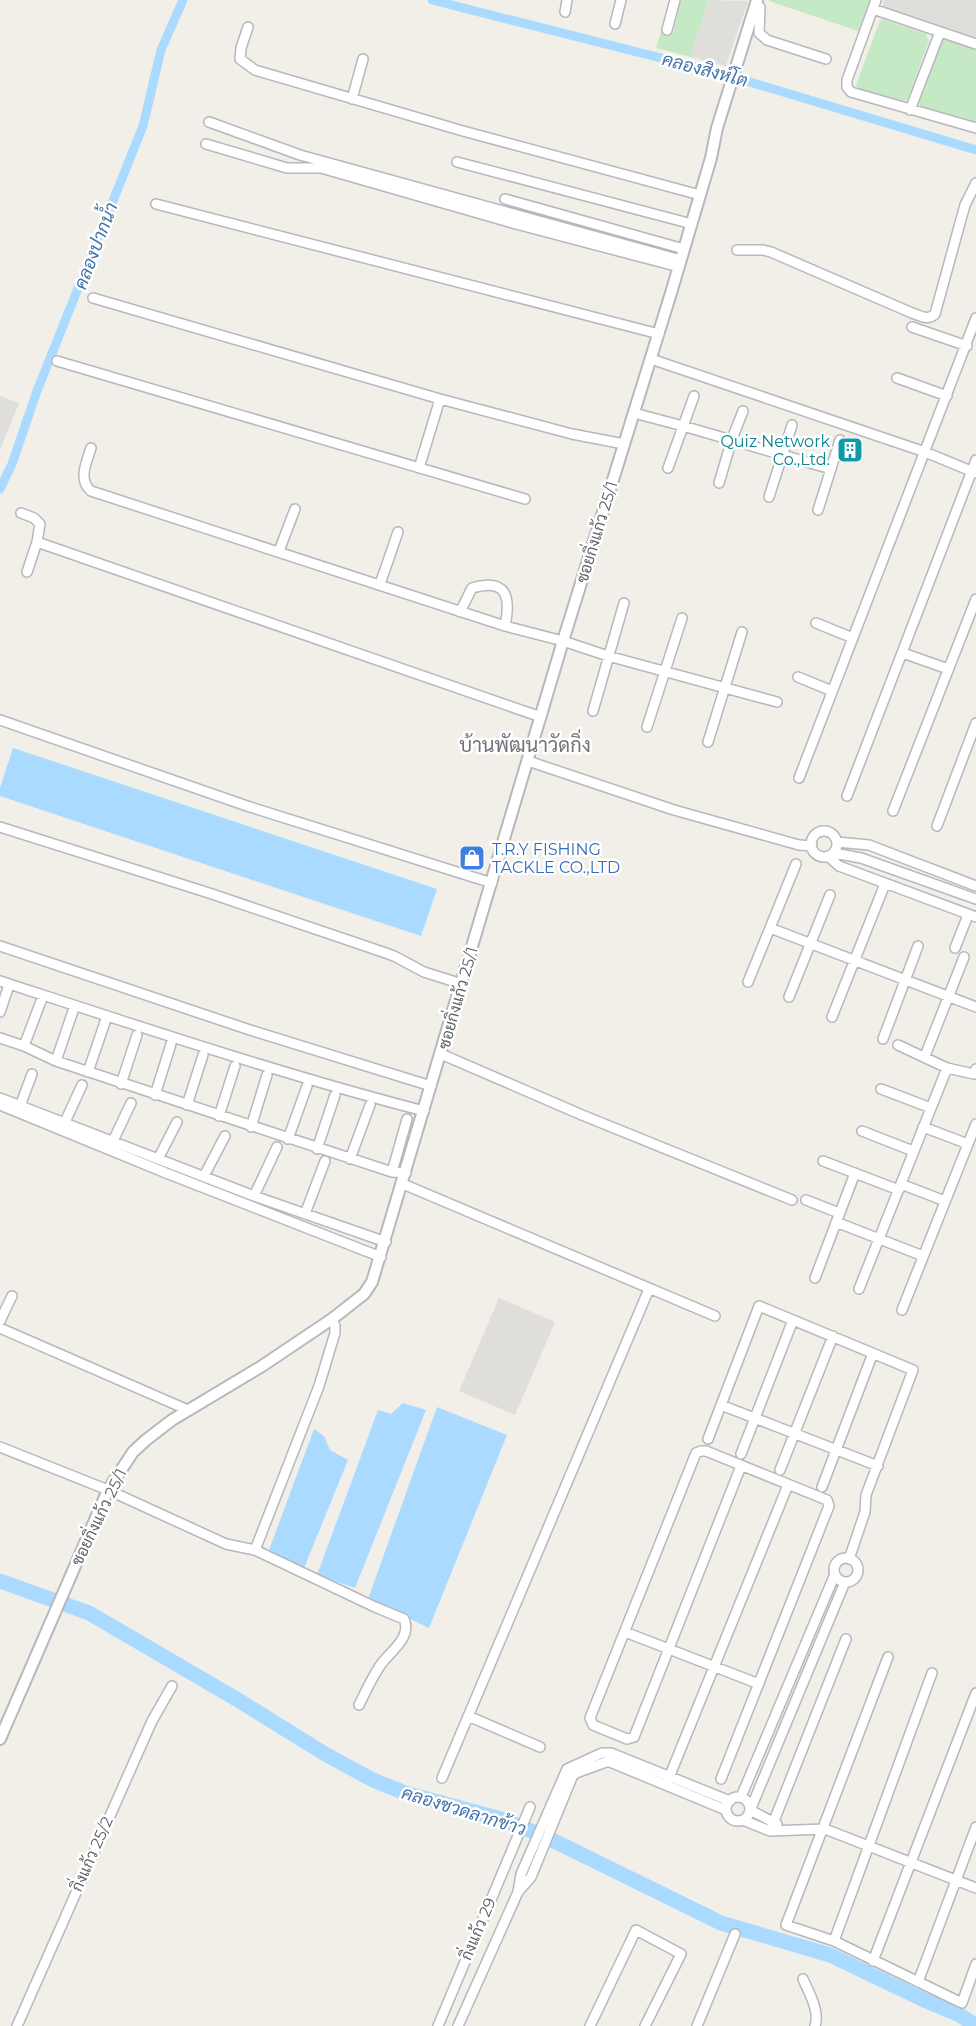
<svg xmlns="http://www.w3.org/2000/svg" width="976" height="2026" font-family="Montserrat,Sarabun,sans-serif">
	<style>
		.industrial { fill: #e0deda }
		.green { fill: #c5e8c5 }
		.water { fill: #aadaff }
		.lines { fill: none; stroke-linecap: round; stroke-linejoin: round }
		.canal { stroke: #aadaff; stroke-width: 9 }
		.river { stroke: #aadaff; stroke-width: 15 }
		.minor-casing { stroke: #b5b8bc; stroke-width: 12 }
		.tertiary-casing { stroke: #b5b8bc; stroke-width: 14 }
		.minor { stroke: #fff; stroke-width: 9 }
		.tertiary { stroke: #fff; stroke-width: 10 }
		.labels { text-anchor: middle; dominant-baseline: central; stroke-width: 5; stroke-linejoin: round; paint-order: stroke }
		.culture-label { font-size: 16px; fill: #0d838f; stroke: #fff; text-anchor: end }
		.street-label { font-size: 16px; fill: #5f6368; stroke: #fff }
		.shop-label { font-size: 16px; fill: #366cbe; stroke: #fff; text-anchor: start }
		.water-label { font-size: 18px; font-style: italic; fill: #4174aa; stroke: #fff }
		.quarter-label { font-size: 20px; fill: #70757a; stroke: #fff }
	</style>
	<rect width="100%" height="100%" fill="#f1efe8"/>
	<path class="industrial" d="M708,0L748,1L726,66L691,57Z
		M884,0H976V40L882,7Z
		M0,396L19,403L0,450Z
		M499,1298L555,1322L515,1415L459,1391Z"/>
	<path class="green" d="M681,0H708L691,57L656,48L661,32L673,33Z
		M769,0H870L858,31L769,1Z
		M882,19L926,34L929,41L907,100L902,101L860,90L856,85L879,23Z
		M945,38L976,49V123L923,109L919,104L942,42Z"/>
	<path class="water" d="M13,748L437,889L421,936L0,796V788Z
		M403,1403L426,1410L355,1588L317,1575L378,1410L391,1414Z
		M437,1407L507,1435L429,1628L368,1599Z
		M314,1429L324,1436L330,1450L348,1460L304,1568L287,1563L269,1550Z"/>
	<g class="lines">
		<path class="canal" d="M432,0L720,73L976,150
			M0,489L12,464L37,391L143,126L161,50L183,0"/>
		<path class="river" d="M0,1581L89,1613L238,1700L325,1754L373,1780L405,1793L501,1819L544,1836L721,1923L830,1955L922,1999L960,2015L976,2026"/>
		<g class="minor-casing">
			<path id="minor" d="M876,0L847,80V87L851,92L976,128
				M756,4L760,7L759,33L767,40L826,59
				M873,9L976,44
				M565,12L567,0
				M615,24L621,0
				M248,27L241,48L240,59L255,70L463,131L700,195
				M667,30L675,0
				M352,99L363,59
				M910,110L940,32
				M209,122L300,155L681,260
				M206,144L287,168H321L509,222L679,267
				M457,162L692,224
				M505,199L684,249
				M156,204L659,334
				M737,250H763L771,252L912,313C921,316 928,321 935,314L965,205L976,183
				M93,298L440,399L572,434L624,444
				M912,327L967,346
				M651,359L925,452L976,473
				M57,361L525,499
				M897,378L947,396
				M634,413L683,426L831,469
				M91,448C86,463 78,480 91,491L505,626L563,641L608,656L777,702
				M419,468L440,399
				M668,468L694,396
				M719,483L732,439L743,411
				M769,497L792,425
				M818,510L840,440
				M21,513L34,518L40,524L37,542L27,572
				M37,542L541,717
				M279,551L295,509
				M380,584L398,532
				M460,612L472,588C507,578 511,597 505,626
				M816,623L853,638
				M903,653L948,669
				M798,677L832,691
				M593,711L624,603
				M0,720L247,806L492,883
				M647,727L682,618
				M708,742L742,632
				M528,761L674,810L799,845L812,846
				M799,778L976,318
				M847,796L976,460
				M893,811L976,599
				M937,826L976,723
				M0,827L209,893L377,950L394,956L424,972L462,984
				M811 844a13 13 0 1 1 26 0a13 13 0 1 1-26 0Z
				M837,842L869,845L976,886
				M834,853L861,858L976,899
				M829,857L839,866L976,917
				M770,928L976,1007
				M0,946L250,1030L431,1086
				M955,948L968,915
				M0,981C141,1027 281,1074 424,1111
				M748,982L796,864
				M789,997L830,895
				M0,1012L8,988
				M832,1017L885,884
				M0,1038L24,1046L56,1061L392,1172L406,1173
				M883,1039L918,946
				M898,1045L947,1068L974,1074L976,1069
				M24,1046L41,1001
				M441,1054L582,1115L792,1200
				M925,1056L964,957
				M56,1061L73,1011
				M88,1072L105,1022
				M121,1084L137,1035
				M881,1089L931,1108
				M155,1095L171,1044
				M0,1098L254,1196L386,1242
				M0,1105L166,1173L381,1257
				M187,1105L203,1055
				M20,1106L32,1074
				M219,1116L235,1066
				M65,1122L82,1085
				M251,1127L267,1075
				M923,1127L968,1144
				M862,1131L913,1151
				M288,1139L307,1086
				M113,1141L131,1103
				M317,1149L335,1095
				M158,1159L177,1122
				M350,1159L370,1105
				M823,1161L899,1190
				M392,1172L407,1119
				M204,1176L225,1136
				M403,1184L715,1316
				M901,1184L945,1201
				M254,1196L277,1147
				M806,1200L839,1213
				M305,1214L325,1161
				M836,1222L923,1256
				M815,1278L855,1173
				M859,1289L947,1068
				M902,1310L976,1124
				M0,1321L12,1296
				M0,1328L188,1410
				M721,1405L878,1466
				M708,1439L759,1306L913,1370L866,1495L865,1512L849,1559
				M0,1447L108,1490L226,1544L255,1550L375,1607L404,1619C412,1637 392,1650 382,1663C373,1675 366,1691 359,1705
				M741,1454L793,1320
				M780,1470L833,1336
				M822,1487L873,1353
				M255,1550L319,1386L335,1333V1326L332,1319
				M834 1570a12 12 0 1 1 24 0a12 12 0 1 1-24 0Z
				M625,1632L759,1684
				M888,1657L786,1925L834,1941L962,2003L976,1964
				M468,1716L540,1747
				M442,1778L649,1289
				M721,1779L829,1506L827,1500L706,1451H701L696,1453L590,1718L593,1725L627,1739L634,1737L741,1466
				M666,1785L788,1485
				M741,1797L835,1574
				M726 1809a12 12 0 1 1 24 0a12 12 0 1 1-24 0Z
				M750,1810L777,1824
				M749,1813L845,1582
				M743,1820L770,1831L825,1829L976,1888
				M770,1831L846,1639
				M518,1892L531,1877L573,1775L576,1773L606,1762H610L726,1810
				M834,1941L932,1673
				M873,1961L976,1693
				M803,1979C809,1993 820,2011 815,2026
				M918,1982L976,1827
				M17,2026L152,1721L172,1686
				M438,2026L530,1807
				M458,2026L518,1892L521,1874L567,1769L602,1753H611L730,1801
				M590,2026L636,1930L681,1954L645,2026
				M697,2026L735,1934"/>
		</g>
		<g class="tertiary-casing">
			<path id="tertiary" d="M0,1739L108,1490L133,1452L146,1440L172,1420L262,1366L332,1319L364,1294L372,1282L563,641L671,293L711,158L717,128L757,0"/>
		</g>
		<use href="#minor" class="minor"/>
		<use href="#tertiary" class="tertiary"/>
	</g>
	<defs>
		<g id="building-square" transform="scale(1.35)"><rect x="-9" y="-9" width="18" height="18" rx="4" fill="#0f9aa8" stroke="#fff"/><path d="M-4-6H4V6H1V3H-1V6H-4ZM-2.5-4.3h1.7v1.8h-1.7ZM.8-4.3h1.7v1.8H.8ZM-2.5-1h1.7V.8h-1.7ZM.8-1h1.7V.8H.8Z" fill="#fff"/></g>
		<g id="shop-square" transform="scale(1.35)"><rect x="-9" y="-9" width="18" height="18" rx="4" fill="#3f7fe0" stroke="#fff"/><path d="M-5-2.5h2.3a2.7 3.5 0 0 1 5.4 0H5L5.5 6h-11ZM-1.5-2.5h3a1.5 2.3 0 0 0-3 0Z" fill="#fff"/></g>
	</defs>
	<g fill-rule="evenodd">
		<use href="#building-square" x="850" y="450"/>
		<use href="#shop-square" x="472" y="858"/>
	</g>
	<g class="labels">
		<g class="culture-label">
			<text x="830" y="441">Quiz Network<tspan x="830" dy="18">Co.,Ltd.</tspan></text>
		</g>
		<g class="street-label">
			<text transform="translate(597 532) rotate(-73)">ซอยกิ่งแก้ว 25/1</text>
			<text transform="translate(458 998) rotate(-74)">ซอยกิ่งแก้ว 25/1</text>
			<text transform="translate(99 1517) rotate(-64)">ซอยกิ่งแก้ว 25/1</text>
			<text transform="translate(92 1854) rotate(-66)">กิ่งแก้ว 25/2</text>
			<text transform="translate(478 1929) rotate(-67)">กิ่งแก้ว 29</text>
		</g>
		<g class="shop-label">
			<text x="492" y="849">T.R.Y FISHING<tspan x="492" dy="18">TACKLE CO.,LTD</tspan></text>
		</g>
		<g class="water-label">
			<text transform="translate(705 70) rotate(15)">คลองสิงห์โต</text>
			<text transform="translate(96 246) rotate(-69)">คลองปากน้ำ</text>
			<text transform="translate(464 1811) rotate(17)">คลองชวดลากข้าว</text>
		</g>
		<g class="quarter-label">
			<text x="525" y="745">บ้านพัฒนาวัดกิ่ง</text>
		</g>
	</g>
</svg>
